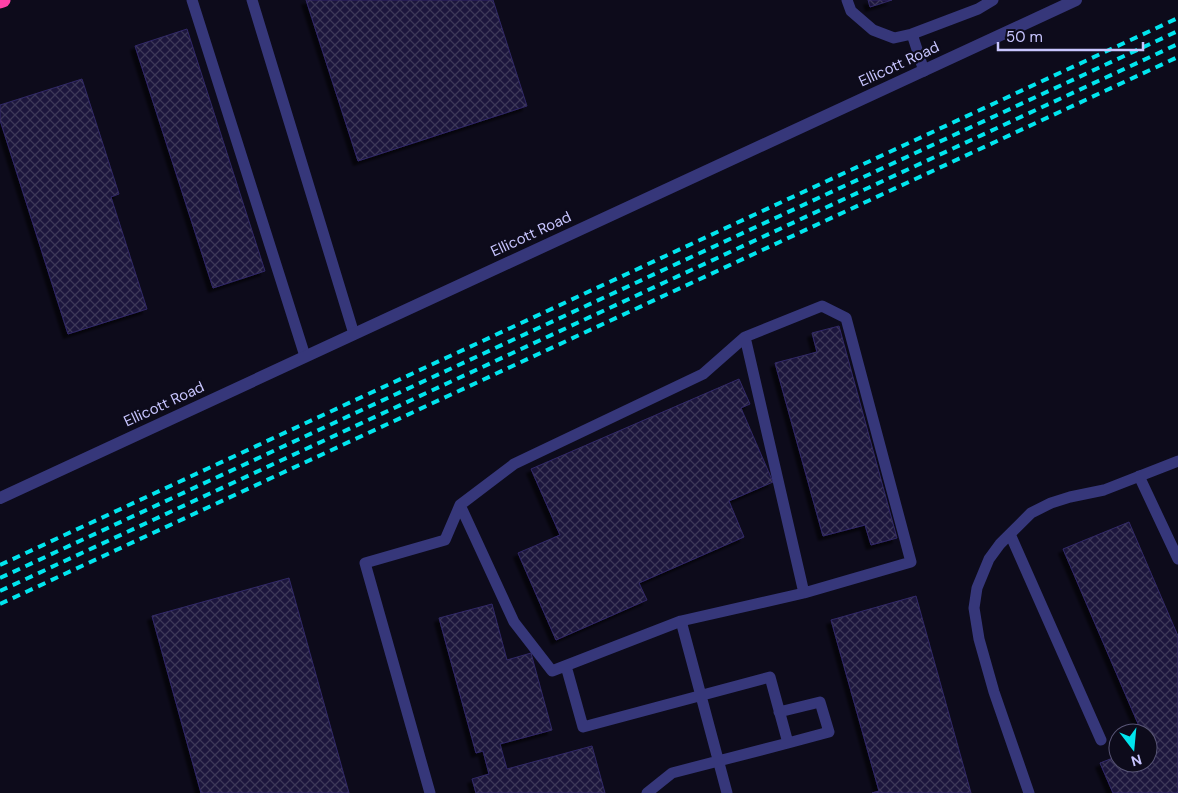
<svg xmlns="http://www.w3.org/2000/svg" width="1178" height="793" font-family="'DM Sans',sans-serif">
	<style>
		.building { fill: url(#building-cross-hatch); stroke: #322968; filter: url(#shadow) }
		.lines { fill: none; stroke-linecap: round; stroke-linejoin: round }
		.lane { stroke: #36377a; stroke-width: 11 }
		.street { stroke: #36377a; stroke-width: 12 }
		.highway { stroke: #fe41a7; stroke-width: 15 }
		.rail { stroke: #01e5ee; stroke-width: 4; stroke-dasharray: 8 6; stroke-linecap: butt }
		.labels { text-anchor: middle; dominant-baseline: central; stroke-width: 4.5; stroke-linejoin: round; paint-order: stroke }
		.street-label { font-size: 15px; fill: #c8c5ff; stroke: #0d0b1b }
	</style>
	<defs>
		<pattern id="building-cross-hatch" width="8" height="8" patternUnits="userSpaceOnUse" patternTransform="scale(1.25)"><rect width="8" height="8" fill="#1c173c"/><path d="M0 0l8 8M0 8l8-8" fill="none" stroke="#3c3759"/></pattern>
		<filter id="shadow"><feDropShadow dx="-4.5" dy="4.5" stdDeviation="1" flood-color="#0009"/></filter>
	</defs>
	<rect width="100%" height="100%" fill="#0d0b1b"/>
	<path class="building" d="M306,0H493L527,106L358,161Z
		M868,0H892L870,7Z
		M187,29L265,271L213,288L135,46Z
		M82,79L119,194L111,197L147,309L68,334L0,120V105Z
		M839,326L897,538L871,545L865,525L823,536L775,363L817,352L812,333Z
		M739,379L750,404L741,408L773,482L729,501L744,537L639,583L647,600L556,640L518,553L560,535L531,469Z
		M1129,522L1178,636V793H1113L1100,763L1118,756V763H1148V733H1142L1063,549Z
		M289,578L349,793H201L152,616Z
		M916,596L971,793H872L879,791L831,620Z
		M492,604L507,660L531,653L552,730L500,744L507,769L592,746L605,793H476L472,779L489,774L483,751L476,753L439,618Z"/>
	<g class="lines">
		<path class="lane" d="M192,0L305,356
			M252,0L354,334
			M847,0L851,11L873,30L894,38L912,34
			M924,71L912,34L978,9L993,0
			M745,337L804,593
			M1139,476L1178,559
			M460,505L514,622L552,671L681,621
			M1010,534L1101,740
			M566,666L583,727L770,677L788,743L829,732L820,702L779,712
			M430,793L365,563L445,540L460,505L514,464L703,374L745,337L822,306L846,318L911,562L804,593L681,621L727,793
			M647,793L672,773L788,743
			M1029,793L994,692L979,639L974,608L977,588L989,559L1000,544L1031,513L1051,503L1070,497L1104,490L1178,461"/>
		<path class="street" d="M0,498L1076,0"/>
		<path class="highway" d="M0,1L3,0"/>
		<path class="rail" d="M0,565L1178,18
			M0,578L1178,31
			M0,591L1178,44
			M0,604L1178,57"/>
	</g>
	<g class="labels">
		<g class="street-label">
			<text transform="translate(899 64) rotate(-25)">Ellicott Road</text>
			<text transform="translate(531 234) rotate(-25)">Ellicott Road</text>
			<text transform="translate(164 404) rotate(-25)">Ellicott Road</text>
		</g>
	</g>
	<g transform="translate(1133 748) rotate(164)"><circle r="24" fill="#0d0b1b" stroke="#585576"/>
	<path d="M0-4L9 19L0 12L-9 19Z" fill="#01e5ee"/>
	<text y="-8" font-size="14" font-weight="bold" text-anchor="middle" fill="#c8c5ff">N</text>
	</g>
	<path d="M998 42v8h145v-8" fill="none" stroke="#c8c5ff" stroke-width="2.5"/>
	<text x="1006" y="42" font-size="15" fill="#c8c5ff" stroke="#0d0b1b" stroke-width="4" paint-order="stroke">50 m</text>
</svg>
